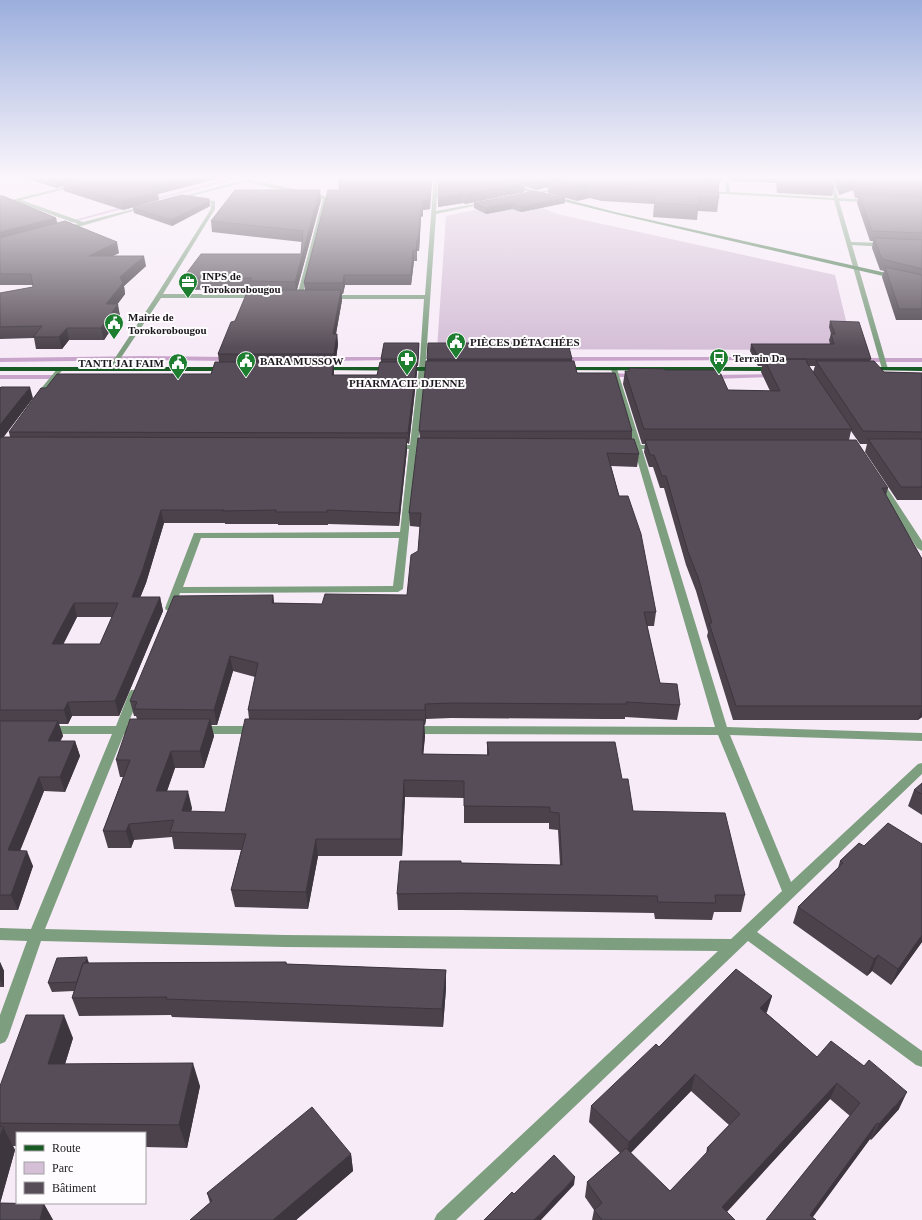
<svg xmlns="http://www.w3.org/2000/svg" width="922" height="1220" font-family="Georgia,serif">
	<style>
		.green { fill: #d5bfd7 }
		.lines { fill: none; stroke-linecap: round; stroke-linejoin: round }
		.stream { fill: #c9a5cc; fill-rule: evenodd }
		.minor { fill: #7e9e80; fill-rule: evenodd }
		.secondary { fill: #46774b; fill-rule: evenodd }
		.primary { fill: #185a24; fill-rule: evenodd }
		.wall { fill: #4b424c; fill-rule: evenodd }
		.shaded-wall { fill: #3d363e }
		.building { fill: #574d58; stroke: #3d363e; fill-rule: evenodd }
		.labels { text-anchor: middle; dominant-baseline: central; stroke-width: 4; stroke-linejoin: round; paint-order: stroke }
		.far-poi-label { font-size: 11px; font-weight: bold; fill: #1c181d; stroke: #fefcfe; text-anchor: start }
	</style>
	<rect width="100%" height="100%" fill="#f7ebf7"/>
	<path class="green" d="M523,200L557,214L835,275L853,350L437,349L446,216Z"/>
	<g class="lines">
		<path class="stream" d="M236,177H242L149,202L146,201Z
			M129,205L130,207L58,226L56,225Z
			M145,356L229,357L232,359L229,361L145,360L0,362V358Z
			M391,357L393,358V360L327,361L324,359L327,357Z
			M765,357L768,359L767,360L561,361L558,359L561,357Z
			M922,358V362H861L858,360L861,358Z
			M609,373L635,374L638,376L635,378L607,376V374Z
			M773,374L775,375V377L713,379L710,377L713,375Z
			M0,375H61L64,377L61,379H0Z"/>
		<path class="minor" d="M254,177H261L252,180L319,194L328,198L302,297L297,296L323,199L246,182L176,200L174,199Z
			M434,177H438L436,211L486,202L488,203L436,214L426,359L418,445H430L434,447L430,449H417L403,589L398,592L180,593L174,610H166L165,608L194,533L400,532L409,449H394L390,447L394,445H410L420,359L424,299H329L326,297L329,295H425ZM201,538H399L393,586L183,587Z
			M725,177H729L730,192L834,198L828,177H832L838,198L872,200L870,202L839,201L851,242L886,243L889,245L886,247L852,245L888,369L887,370L882,369L834,200L704,193L706,191L726,192Z
			M76,184L78,186L21,200L83,222L145,206L147,207L64,231L62,230V228L78,224L16,202L0,205V203Z
			M561,187L563,189L529,195L527,194Z
			M197,199L215,201V209L163,294H257L260,296L257,298H161L112,371H108L107,370L156,296L211,209V203L195,201Z
			M60,367L63,369L40,401H34V397L58,368Z
			M614,367L617,369L641,445H658L662,447L658,449H642L727,727L922,733V741L730,735L791,882L918,764L922,763V774L757,932L922,1051V1067L916,1065L748,941L456,1220H434L437,1214L718,951L285,947L41,941L8,1037L5,1042L0,1044V1015L27,941L0,940V928L31,929L112,734H48L44,733L42,730L44,727L48,726H116L129,693L131,690H139L141,693L127,726L144,727L146,730L144,733L124,734L45,929L285,935L731,939L782,891L718,735L412,734L408,733L406,730L408,727L412,726L715,727L634,449H624L620,447L624,445H633L611,369Z
			M879,479L882,480L922,541V551L917,548L875,482Z
			M200,726H256L260,727L262,730L260,733L256,734H200L196,733L194,730L196,727Z"/>
		<path class="secondary" d="M486,177H492L538,192L615,212L922,281V285L615,214L534,194Z"/>
		<path class="primary" d="M0,367H226L229,369L226,371H0Z
			M322,367H438L441,369L438,371L320,370V368Z
			M562,367H774L777,369L774,371L560,370L559,369Z
			M868,367H922V371L866,370L865,369Z"/>
	</g>
	<path class="wall" d="M22,177H224L158,194L159,200L123,210L64,191L63,186L56,188Z
		M338,177H432L430,209L423,210V216L421,217L419,251H417V261H414L411,285H345L343,294H342V300L336,334H337L338,344L335,366H334V375H377L381,362V359L419,343V350L418,366H417V372L409,444L407,443V450L399,526L328,524V525H278V524H225V523H164L146,583L140,597H160L163,611L119,716H72L68,724H59L63,736L60,741H75L80,756L65,792L44,791L20,851L33,866L18,910H0V388L33,398L3,437H10L9,432L46,388L211,374L219,362L218,354L251,289L185,290L183,278L301,254L302,242L212,232L211,221L321,200L297,290H305L304,283L339,190ZM77,617H112L100,644H63Z
		M439,177H724V181L720,180L718,190L719,198L717,212L698,211L697,220L653,217L654,204L602,201L589,198L577,201L548,193V187L536,190L524,186V192L465,204L463,203L438,207Z
		M729,177H831L834,187L832,196L777,193L776,183L731,181Z
		M832,177H922V320H896L882,277L884,271L880,270L872,248L873,241H870L857,203L858,198H855L853,190L839,195Z
		M0,196L56,218L57,224L119,253L112,256L146,266L124,286L125,294L117,304L120,316L104,340H69L62,349H36L34,338L0,339V293L33,287V285H0Z
		M565,198V203L521,212L512,209L486,214L474,208V203Z
		M210,204V206L172,226L134,213L133,208Z
		M830,321L871,359L870,361L884,372L922,373V500H897L865,452L867,444H860L851,431L849,440L888,488L886,495L922,559V717L918,720H733L707,636L708,632L696,591L686,565L664,488H660L653,467H649L644,452L645,444H642L623,384L625,371H629V368L665,370L728,390L770,391L761,372L762,366H758L750,351L751,344H830L829,340L831,334L829,327ZM808,366H815L813,372Z
		M427,359H572V361L577,373L632,431V439L639,454L637,467L611,466L619,496L656,612L654,626H647L660,683L680,705L677,720L625,717V719H606L451,718L426,719L425,725H424L425,736L423,754L487,755V742L622,779L633,811L745,895L741,912H714L712,920L655,919L654,913L461,910H398L397,894L461,863L560,865L558,830L549,829V823H464V798L405,797L402,856H318L308,909L235,907L231,890L241,850L174,849L172,837L134,840L131,848H108L103,831L123,777H120L116,760L137,719L136,716H134L130,701L273,595L274,603L322,604L407,595L418,551L420,527L410,526L409,513L420,438L419,431ZM233,671L255,677L248,710L249,719L225,812H191L192,808L167,791L175,768H204L214,736L211,725H217Z
		M922,783V815L908,806L914,790Z
		M859,843L922,942L891,985L872,971L867,976L793,923L798,907L838,868L840,861Z
		M0,962L4,971V987H0Z
		M286,962L287,964L446,970V988L443,1027L172,1017L171,1015L79,1016L72,998L74,991L52,992L48,983L89,963Z
		M772,996L766,1013L817,1057L899,1109L871,1140L870,1139L813,1217L766,1220L850,1116L830,1099L727,1212L735,1220H592L594,1210L585,1197L587,1182L620,1153L589,1122L591,1106L659,1047ZM691,1091L729,1125L707,1148L706,1154L670,1191L630,1153Z
		M73,1038L65,1064L200,1086L187,1148L145,1147V1133H17V1146H13L15,1150L0,1203L44,1204L53,1220H0V1086Z
		M351,1154L353,1171L296,1220H190L210,1203L207,1193Z"/>
	<path class="shaded-wall" d="M62,177H101L62,182L63,186L56,188L54,179Z
		M189,177H224L158,194L159,200L123,210L121,201L151,187Z
		M432,177L430,209L423,210V216L421,217L419,251L418,240L421,207L422,201Z
		M557,177H597L549,179L548,187L536,190V181Z
		M855,181L853,190L839,195L841,186Z
		M525,183L524,192L465,204V194Z
		M590,184L589,198L577,201L578,186Z
		M320,190L321,200L296,293L295,282Z
		M463,193V203L438,207V198Z
		M565,198V203L521,212V207Z
		M209,199L210,206L172,226L171,220Z
		M512,203V209L486,214V208Z
		M56,218L58,227L0,242V232Z
		M417,240V261L416,250Z
		M117,242L119,253L92,267L89,256Z
		M413,250L414,261L411,285V275Z
		M144,256L146,266L124,286L125,294L109,316L106,304L120,277Z
		M344,275L345,285L343,294V283Z
		M341,290L342,300L334,344L333,334Z
		M118,304L120,316L104,340L101,328Z
		M67,328L69,340L62,349L59,337Z
		M337,334L338,344L335,366L334,354Z
		M419,343V350L418,366V359Z
		M334,362V372L333,385L332,375Z
		M417,362V372L409,444L408,433Z
		M30,387L33,398L0,442V425Z
		M407,438V450L399,526V513Z
		M161,510L164,523L146,583L135,611L132,597Z
		M273,595L275,610L272,603Z
		M160,597L163,611L119,716L115,701Z
		M74,603L77,617L56,659L52,644Z
		M230,656L233,671L217,725L214,710Z
		M68,702L72,716L68,724L64,710Z
		M425,704L426,719L425,725Z
		M922,708V717L918,720Z
		M210,719L214,736L204,768L200,751Z
		M424,720L425,736L422,770V754Z
		M58,721L63,736L53,756L48,741Z
		M75,741L80,756L65,792L60,777Z
		M171,751L175,768L161,808L156,791Z
		M39,777L44,791L14,865L8,850Z
		M404,780L405,797L402,856L401,839Z
		M188,791L192,808L186,828L182,811Z
		M129,824L134,840L131,848L126,831Z
		M316,839L318,856L308,909L306,892Z
		M27,851L33,866L18,910L11,895Z
		M922,935V942L891,985L898,969Z
		M878,955L872,971L867,976L874,959Z
		M87,957L90,966L79,982Z
		M0,962L4,971V987L0,979Z
		M446,970V988L443,1027L442,1009Z
		M772,996L767,1012L755,1024L760,1008Z
		M64,1015L73,1038L58,1087L48,1064Z
		M193,1063L200,1086L187,1148L179,1125Z
		M695,1074L691,1091L626,1158L629,1142Z
		M837,1083L830,1099L719,1220L722,1207Z
		M907,1092L899,1109L871,1140L879,1124Z
		M877,1123L870,1139L810,1220V1215Z
		M3,1127L15,1150L0,1204V1138Z
		M351,1154L353,1171L296,1220H273Z
		M575,1177L574,1185L541,1220H534Z
		M44,1204L53,1220H40Z"/>
	<path class="building" d="M47,177H62L54,179Z
		M83,177H189L151,187V191H158L121,201L62,182Z
		M338,177H432L430,199L422,201L423,207H421L418,240H417L416,250H413L411,275H344L343,283H304L328,190H340Z
		M439,177H507L525,183L465,194L463,193L438,198Z
		M524,177H557L536,181Z
		M560,177H635L718,182L719,198L699,197V205L654,203L657,190L603,187L590,184L578,186L549,179Z
		M645,177H720V181Z
		M778,177H831L834,187L779,184Z
		M837,177H922V192L857,188L855,181L841,186Z
		M235,190H320L295,282L250,281L252,278H183L201,254H301L303,231L211,221Z
		M535,191L565,198L521,207L512,203L486,208L474,203Z
		M859,194L922,197V233L872,231Z
		M182,195L209,199V201L171,220L133,208Z
		M0,196H3L56,218L0,232Z
		M65,221L117,242L89,256H144L120,277L123,283L106,304H118L101,328H67L59,337H33L42,326L0,327V293L33,287L31,274H0V238Z
		M874,238L922,240V269L882,259Z
		M885,267L922,275V309H899Z
		M248,290H341L333,334H337L334,354H218L231,322L235,321Z
		M830,321L859,322L871,359H759L751,344H834L831,334H835Z
		M384,343H419L418,359H381Z
		M428,343H568L572,359H427Z
		M764,359H806L807,363L852,429H644L625,371H629V368L664,369L665,370H719L728,390L780,391Z
		M426,361H574L577,373H615L632,431H419Z
		M816,361H874L884,372L922,373V432L863,431Z
		M215,362H334L332,375H377L380,362H417L408,433L9,432L41,388H46L57,374H211Z
		M1,387H30L0,425V388Z
		M2,437L407,438L399,513L327,510V512H276V510L223,511L224,510H161L143,569L132,597H160L115,701L68,702L64,710H0V438ZM74,603H118L100,644H52Z
		M418,438L634,439L639,454L607,453L619,496H628L641,534L656,612H644L660,683L677,684L680,705L626,702L627,704H608L451,703L425,704V710H248L258,663L230,656L214,710L134,709L137,702L130,701L174,596L273,595L272,603L322,604L325,594L407,595L411,555L418,551L421,513H409Z
		M868,439H922V487H901Z
		M645,440H856L888,488H882L922,559V706H736L709,623H712L698,577L688,552L666,476H662L654,455H650Z
		M130,719H210L200,751H171L156,791H188L182,811L225,812L245,719L424,720L422,754L489,755L487,742H615L622,779H628L633,811L725,813L745,895H715L716,903L658,902L657,896L461,893L397,894L400,861H461V863L562,865L559,813L550,812V807L464,806V781L404,780L401,839H316L306,892L231,890L246,834L170,832L174,820L129,824L126,831H103L130,760H116Z
		M0,721H58L48,741H75L60,777H39L8,850L27,851L11,895H0Z
		M922,783V794L914,790Z
		M888,823L922,844V935L898,969L878,955L874,959L798,907L843,863L840,861L859,843L864,846Z
		M87,957L85,963H83L77,982L48,983L57,958Z
		M286,962V964L446,970L442,1009L166,999L167,997L72,998L83,963Z
		M736,969L772,996L760,1008L817,1057L831,1041L864,1066L869,1060L907,1092L879,1124L877,1123L810,1215L816,1220H766L860,1103L837,1083L722,1207L735,1220H602L594,1210L602,1203L587,1182L626,1148L670,1191L709,1150L707,1148L740,1114L695,1074L629,1142L591,1106L656,1044L659,1047Z
		M26,1015H64L48,1064L193,1063L179,1125L0,1123V1086Z
		M312,1107L351,1154L273,1220H190L212,1201L207,1193Z
		M0,1126L3,1127L0,1138Z
		M554,1155L575,1177L534,1220H484L512,1192L514,1194Z
		M0,1203L44,1204L40,1220H0Z"/>
	<linearGradient id="sky" x2="0" y2="1"><stop stop-color="#9baedd"/><stop offset="0.51" stop-color="#fbf6fb"/><stop offset="1" stop-color="#fbf6fb" stop-opacity="0"/></linearGradient>
	<rect width="922" height="348" fill="url(#sky)"/>
	<defs>
		<g id="office-pin" transform="scale(1)"><path d="M0 17L-7.5 6A9.5 9.5 0 1 1 7.5 6Z" fill="#1d7e30" stroke="#fefcfe"/><path d="M-6-3h4V-5.5h4V-3h4V5H-6ZM-1-4.5V-3h2v-1.5ZM-6 0V1H6V0Z" fill="#fff"/></g>
		<g id="civic-pin" transform="scale(1)"><path d="M0 17L-7.5 6A9.5 9.5 0 1 1 7.5 6Z" fill="#1d7e30" stroke="#fefcfe"/><path d="M-.6-6.5H3V-4.5H.6V-3L4-1V1h2V6H-6V1h2V-1L-.6-3ZM-1.2 2.5V6h2.4V2.5Z" fill="#fff"/></g>
		<g id="bus-pin" transform="scale(1)"><path d="M0 17L-7.5 6A9.5 9.5 0 1 1 7.5 6Z" fill="#1d7e30" stroke="#fefcfe"/><path d="M-5-6H5V4H4V6H2V4H-2V6H-4V4H-5ZM-3.5-4V0h7V-4ZM-3.5 1.2v1.5H-2V1.2ZM2 1.2v1.5H3.5V1.2Z" fill="#fff"/></g>
		<g id="pharmacy-pin" transform="scale(1)"><path d="M0 17L-7.5 6A9.5 9.5 0 1 1 7.5 6Z" fill="#1d7e30" stroke="#fefcfe"/><path d="M-2-6h4v4h4v4h-4v4h-4v-4h-4v-4h4Z" fill="#fff"/></g>
	</defs>
	<g fill-rule="evenodd">
		<use href="#office-pin" x="188" y="282"/>
		<use href="#civic-pin" x="114" y="323"/>
		<use href="#civic-pin" x="456" y="342"/>
		<use href="#bus-pin" x="719" y="358"/>
		<use href="#pharmacy-pin" x="407" y="359"/>
		<use href="#civic-pin" x="246" y="361"/>
		<use href="#civic-pin" x="178" y="363"/>
	</g>
	<g class="labels">
		<g class="far-poi-label">
			<text x="202" y="276">INPS de<tspan x="202" dy="13">Torokorobougou</tspan></text>
			<text x="128" y="317">Mairie de<tspan x="128" dy="13">Torokorobougou</tspan></text>
			<text x="470" y="342">PIÈCES DÉTACHÉES</text>
			<text x="733" y="358">Terrain Da</text>
			<text x="260" y="361">BARA MUSSOW</text>
			<text x="164" y="363" text-anchor="end">TANTI JAI FAIM</text>
			<text x="407" y="383" text-anchor="middle">PHARMACIE DJENNE</text>
		</g>
	</g>
	<rect x="16" y="1132" width="130" height="72" fill="#fefcfe" stroke="#a4a1a4"/>
	<rect x="24" y="1145" width="20" height="6" fill="#185a24" stroke="#a4a1a4"/>
	<text x="52" y="1152" font-size="12" fill="#1c181d">Route</text>
	<rect x="24" y="1162" width="20" height="12" fill="#d5bfd7" stroke="#a4a1a4"/>
	<text x="52" y="1172" font-size="12" fill="#1c181d">Parc</text>
	<rect x="24" y="1182" width="20" height="12" fill="#574d58" stroke="#a4a1a4"/>
	<text x="52" y="1192" font-size="12" fill="#1c181d">Bâtiment</text>
</svg>
